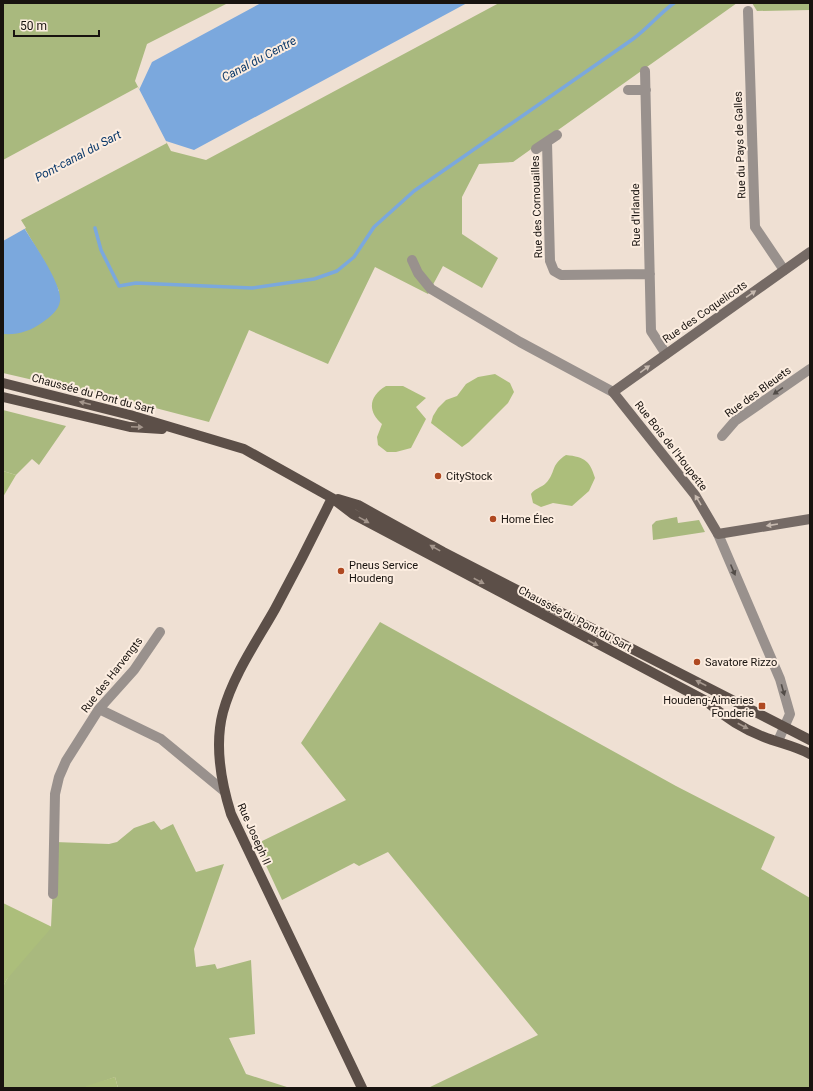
<svg xmlns="http://www.w3.org/2000/svg" width="813" height="1091" font-family="Roboto,sans-serif">
	<style>
		.green { fill: #a9b97e }
		.forest { fill: #acbe7b }
		.water { fill: #7ba8dd }
		.pier { fill: #efe0d3 }
		.lines { fill: none; stroke-linecap: round; stroke-linejoin: round }
		.stream { stroke: #7ba8dd; stroke-width: 3.5 }
		.street { stroke: #99918d; stroke-width: 10 }
		.secondary { stroke: #756a65; stroke-width: 10 }
		.primary { stroke: #5c4f48; stroke-width: 10 }
		.oneway { fill: #c6b9af }
		.oneway2 { fill: #524c48 }
		.oneway3 { fill: #a4968c }
		.poi-dot { fill: #af4921; stroke: #fcede0; stroke-width: 1.5 }
		.labels { text-anchor: middle; dominant-baseline: central; stroke-width: 4; stroke-linejoin: round; paint-order: stroke }
		.street-label { font-size: 11px; fill: #18130f; stroke: #fcede0 }
		.poi-label { font-size: 11px; fill: #18130f; stroke: #fcede0; text-anchor: start }
		.water-label { font-size: 12px; font-style: italic; fill: #0c3a6b; stroke: #fcede0 }
	</style>
	<rect width="100%" height="100%" fill="#efe0d3"/>
	<path class="green" d="M3,3H228L147,44L135,81L171,151L206,160L499,3H737L513,162L479,164L462,197V234L498,258L482,288L443,266L428,294L375,267L328,364L249,330L209,422L98,393L85,392L3,373V334H12L59,291L44,261L3,192Z
		M752,3H810V10L757,11Z
		M3,410L66,426L39,465L32,459L16,475L3,471Z
		M677,517L678,523L699,520L705,532L653,540L652,525L656,521Z
		M380,622L676,786L775,837L761,869L810,898V1088H428L538,1035L388,852L359,866L354,863L282,900L256,844L346,800L301,743Z
		M154,821L161,830L173,824L196,872L224,864L194,949L196,967L215,964L217,969L251,960L255,1034L229,1038L246,1074L290,1088H118L115,1077L85,1088H3V987C13,964 35,946 51,927L55,842L109,844L117,842L134,828Z"/>
	<path class="forest" d="M495,374L510,383L514,392L508,403L469,442L462,447L431,423L433,416L438,408L446,400L457,396L466,384L478,377Z
		M386,386H403L426,398L416,407L426,419L411,448L396,452H387L378,445L377,437L382,424C367,411 369,396 386,386Z
		M566,455C585,457 590,461 595,478L589,491L572,506L553,503L541,507L533,503L531,494C535,488 541,488 546,483C556,473 550,465 566,455Z
		M3,471L16,475L3,497Z
		M3,903L52,927L7,979L3,987Z
		M115,1077L118,1088H85L86,1086Z"/>
	<path class="water" d="M261,3H467L194,150L166,141L19,220C28,235 63,284 60,301C59,310 50,317 43,322C31,331 18,335 3,334V162L139,90L152,62Z"/>
	<path class="pier" d="M138,87L167,143L21,220L26,228L3,241V160Z"/>
	<g class="lines">
		<path class="stream" d="M95,228L101,250L119,286L136,283L252,288L314,279L337,271L354,257L374,227L414,191L633,39C648,28 659,14 674,3"/>
		<path class="street" d="M748,11L755,227L784,270
			M645,71L651,331L666,354
			M628,90H646
			M547,142L550,261L554,271L561,275L650,274
			M536,149L557,135
			M412,260L418,273L431,289L520,342L613,392
			M722,436L735,421L810,369
			M718,534L780,679L790,714L778,741
			M99,709L161,739L224,791
			M53,894L55,794L59,777L66,761L99,709L134,670L160,632"/>
		<path class="secondary" d="M810,252L613,392L695,495L718,534L810,519"/>
		<path class="primary" d="M3,383L130,415L244,449L332,498L353,514L706,701C723,716 743,729 764,737C779,743 795,746 810,754
			M3,397L130,427L162,429
			M332,498C314,535 295,572 275,609C257,641 233,675 223,712C214,746 221,782 231,814L362,1088
			M338,499L358,505L443,552L810,740"/>
	</g>
	<defs><path id="oneway-solid" d="M-6-.8H1V-3.2L6.5 0L1 3.2V.8H-6Z"/></defs>
	<g class="oneway">
		<use href="#oneway-solid" transform="translate(751 294) rotate(-35)"/>
		<use href="#oneway-solid" transform="translate(645 369) rotate(-36)"/>
		<use href="#oneway-solid" transform="translate(698 500) rotate(-121)"/>
		<use href="#oneway-solid" transform="translate(772 525) rotate(171)"/>
	</g>
	<g class="oneway2">
		<use href="#oneway-solid" transform="translate(778 391) rotate(145)"/>
		<use href="#oneway-solid" transform="translate(733 570) rotate(67)"/>
		<use href="#oneway-solid" transform="translate(783 690) rotate(74)"/>
	</g>
	<g class="oneway3">
		<use href="#oneway-solid" transform="translate(85 403) rotate(-166)"/>
		<use href="#oneway-solid" transform="translate(137 427) rotate(3)"/>
		<use href="#oneway-solid" transform="translate(364 520) rotate(29)"/>
		<use href="#oneway-solid" transform="translate(435 548) rotate(-151)"/>
		<use href="#oneway-solid" transform="translate(479 581) rotate(28)"/>
		<use href="#oneway-solid" transform="translate(593 643) rotate(28)"/>
		<use href="#oneway-solid" transform="translate(701 683) rotate(-153)"/>
		<use href="#oneway-solid" transform="translate(743 726) rotate(28)"/>
	</g>
	<g class="poi-dot">
		<circle cx="438" cy="476" r="4"/>
		<circle cx="493" cy="519" r="4"/>
		<circle cx="341" cy="571" r="4"/>
		<circle cx="697" cy="662" r="4"/>
		<rect x="758" y="702" width="8" height="8" rx="2"/>
	</g>
	<g class="labels">
		<g class="street-label">
			<text transform="translate(740 145) rotate(-92)">Rue du Pays de Galles</text>
			<text transform="translate(537 207) rotate(-92)">Rue des Cornouailles</text>
			<text transform="translate(636 215) rotate(-91)">Rue d'Irlande</text>
			<text transform="translate(705 312) rotate(-35)">Rue des Coquelicots</text>
			<text transform="translate(758 392) rotate(-36)">Rue des Bleuets</text>
			<text transform="translate(93 394) rotate(15)">Chaussée du Pont du Sart</text>
			<text transform="translate(671 446) rotate(52)">Rue Bois de l'Houpette</text>
			<text transform="translate(575 619) rotate(28)">Chaussée du Pont du Sart</text>
			<text transform="translate(112 675) rotate(-52)">Rue des Harvengts</text>
			<text transform="translate(254 834) rotate(66)">Rue Joseph II</text>
		</g>
		<g class="poi-label">
			<text x="446" y="476">CityStock</text>
			<text x="501" y="519">Home Élec</text>
			<text x="349" y="565">Pneus Service<tspan x="349" dy="13">Houdeng</tspan></text>
			<text x="705" y="662">Savatore Rizzo</text>
			<text x="754" y="700" text-anchor="end">Houdeng-Aimeries<tspan x="754" dy="13">Fonderie</tspan></text>
		</g>
		<g class="water-label">
			<text transform="translate(259 59) rotate(-28)">Canal du Centre</text>
			<text transform="translate(78 156) rotate(-28)">Pont-canal du Sart</text>
		</g>
	</g>
	<rect width="813" height="1091" fill="none" stroke="#18130f" stroke-width="8"/>
	<path d="M14 30v6h85v-6" fill="none" stroke="#18130f" stroke-width="2"/>
	<text x="20" y="30" font-size="12" fill="#18130f" stroke="#fcede0" stroke-width="3" paint-order="stroke">50 m</text>
</svg>
